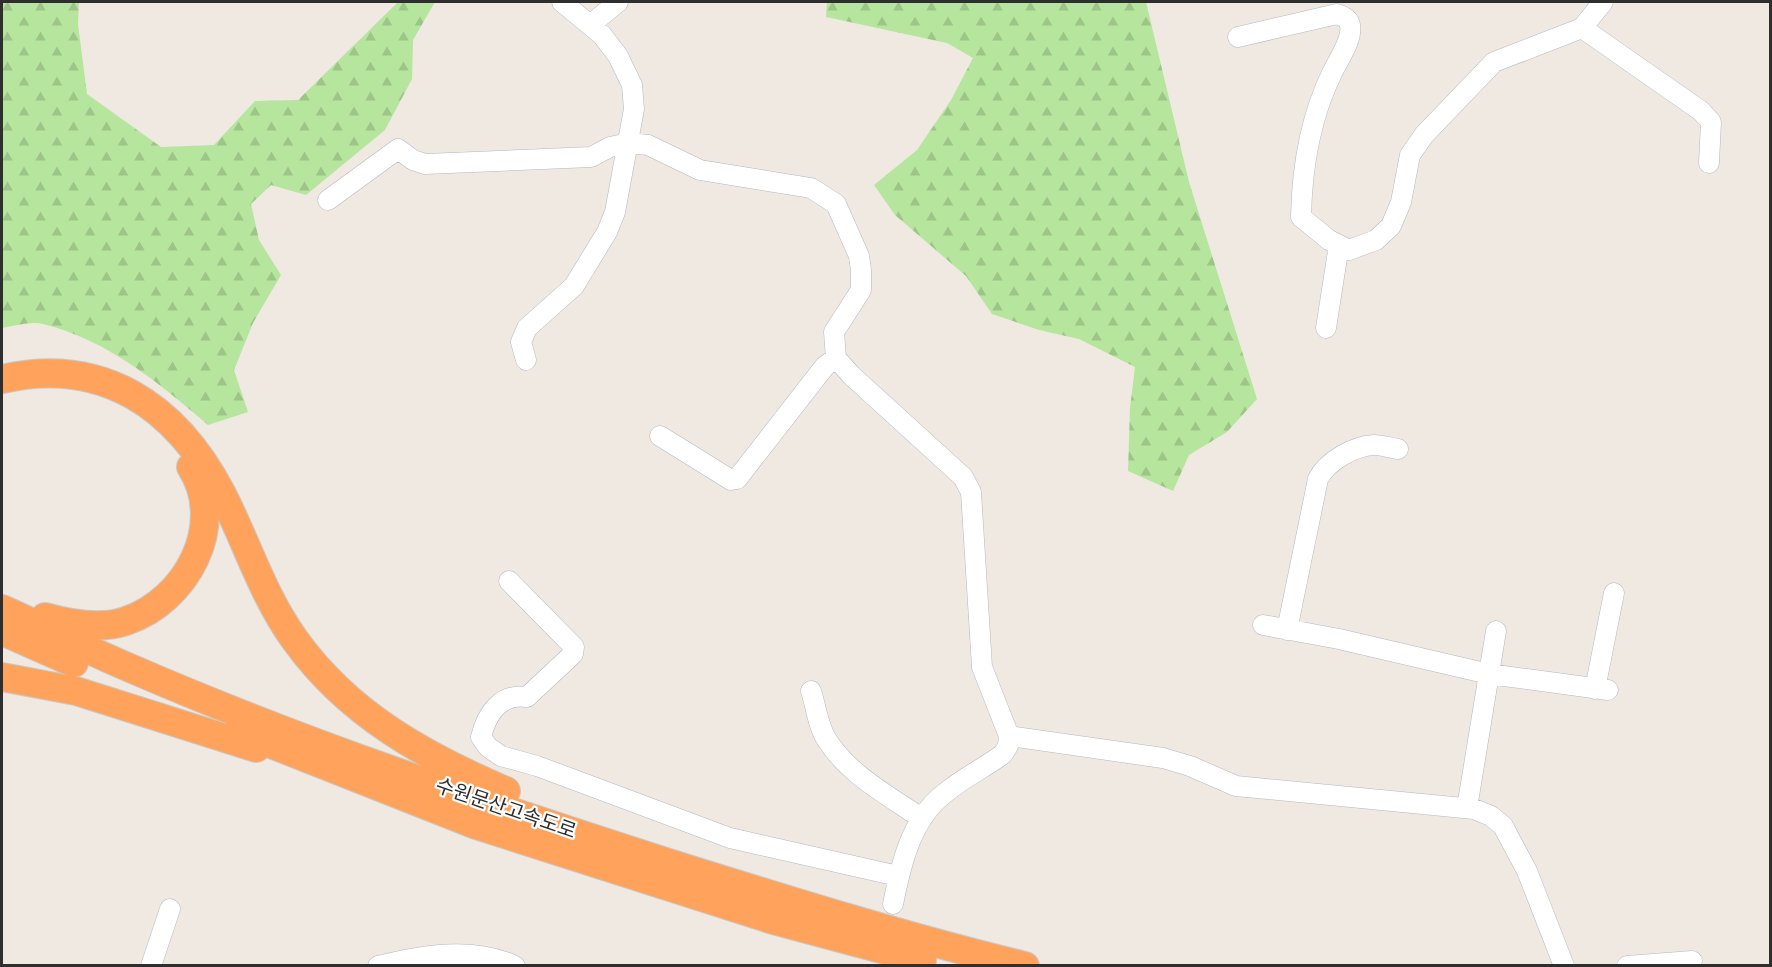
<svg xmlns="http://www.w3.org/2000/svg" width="1772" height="967" font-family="Raleway,'Noto Sans KR',sans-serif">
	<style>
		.forest { fill: url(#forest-firs) }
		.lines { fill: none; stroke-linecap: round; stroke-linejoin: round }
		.minor-casing { stroke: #b4b7c1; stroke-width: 21 }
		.highway-casing { stroke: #c9c9c9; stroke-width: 30 }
		.minor { stroke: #fff; stroke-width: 20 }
		.highway { stroke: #ffa35c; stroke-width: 28 }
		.labels { text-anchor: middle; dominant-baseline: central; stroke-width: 4.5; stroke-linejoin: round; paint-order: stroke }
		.street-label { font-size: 20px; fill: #2e2e2e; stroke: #fff }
	</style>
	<defs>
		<pattern id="forest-firs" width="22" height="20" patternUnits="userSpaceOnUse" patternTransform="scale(1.5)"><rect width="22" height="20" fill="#b6e59e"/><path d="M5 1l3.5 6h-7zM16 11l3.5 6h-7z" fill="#9dc588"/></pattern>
	</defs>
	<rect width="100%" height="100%" fill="#efe9e1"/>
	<path class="forest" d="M2,2H79L78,24L87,94L161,147L214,145L255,101L298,100L398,2H435L413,40L412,79L385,130L306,195L271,185L251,204L259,240L281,275L253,323L234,370L248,412L208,425C159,383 108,340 43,324C31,321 14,326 2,328Z
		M827,2H1146L1189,182L1257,399L1227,432L1189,455L1173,491L1128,471L1130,408L1135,367L1079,339L1039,330L992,314L966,276L895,215L874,185L917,150L951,100L973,58L947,43L826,17Z"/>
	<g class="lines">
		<g class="minor-casing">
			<path id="minor" d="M590,25L618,2
				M1582,28L1701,111L1711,122L1709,163
				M1238,37L1337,14C1343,16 1349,19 1350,25C1353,40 1338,60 1332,73C1310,118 1302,167 1301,217L1329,240L1349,250L1376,240L1391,226L1401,202L1410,155L1424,135L1494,62L1582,28L1603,2
				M328,200L398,149L413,160L425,164L591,157L610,147L629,143L648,145L700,170L811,188L836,204L859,256L861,270V290L834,332L836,358L851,375L963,477L971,492L982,667L1009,736L1163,758L1190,766L1236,786L1474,809L1491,816L1503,826L1527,871L1564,966
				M1326,328L1339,245
				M526,360L521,342L527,328L574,286L607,232L615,212L634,109L632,85L618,56L602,35L562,2
				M660,436L731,480L737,479L825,366L836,358
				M509,581L574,647L573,654L527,697C501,693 487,713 481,737L488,747L501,756L537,766L730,838L898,876
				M1263,625L1339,639L1489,674L1608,690
				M1287,630L1318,479C1327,461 1354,446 1374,445C1382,445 1391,448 1398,449
				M1595,689L1614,593
				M811,691C816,706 818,727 827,740C848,774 889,796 921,818
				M1467,808L1496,631
				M893,904C901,864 911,819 945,793C963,778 984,768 1003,754L1008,746L1009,736
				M151,966L170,909
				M378,966C422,955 472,946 515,966
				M1627,966L1692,961"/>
		</g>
		<g class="highway-casing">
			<path id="highway" d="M2,379C103,356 176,406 222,494C247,543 263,596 295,640C348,714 424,756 506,791
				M2,609C45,628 87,650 130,668C305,744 488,805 669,863C787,900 905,937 1025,966
				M45,617C70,624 100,630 126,621C186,601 228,525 191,467
				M2,631L74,663
				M2,677L76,691L256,748
				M238,731L476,825L773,920L922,960"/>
		</g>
		<use href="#minor" class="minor"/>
		<use href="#highway" class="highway"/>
	</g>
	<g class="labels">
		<g class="street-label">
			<text transform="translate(506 808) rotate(19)">수원문산고속도로</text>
		</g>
	</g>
	<rect width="1772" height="967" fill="none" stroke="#2e2e2e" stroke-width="6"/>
</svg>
